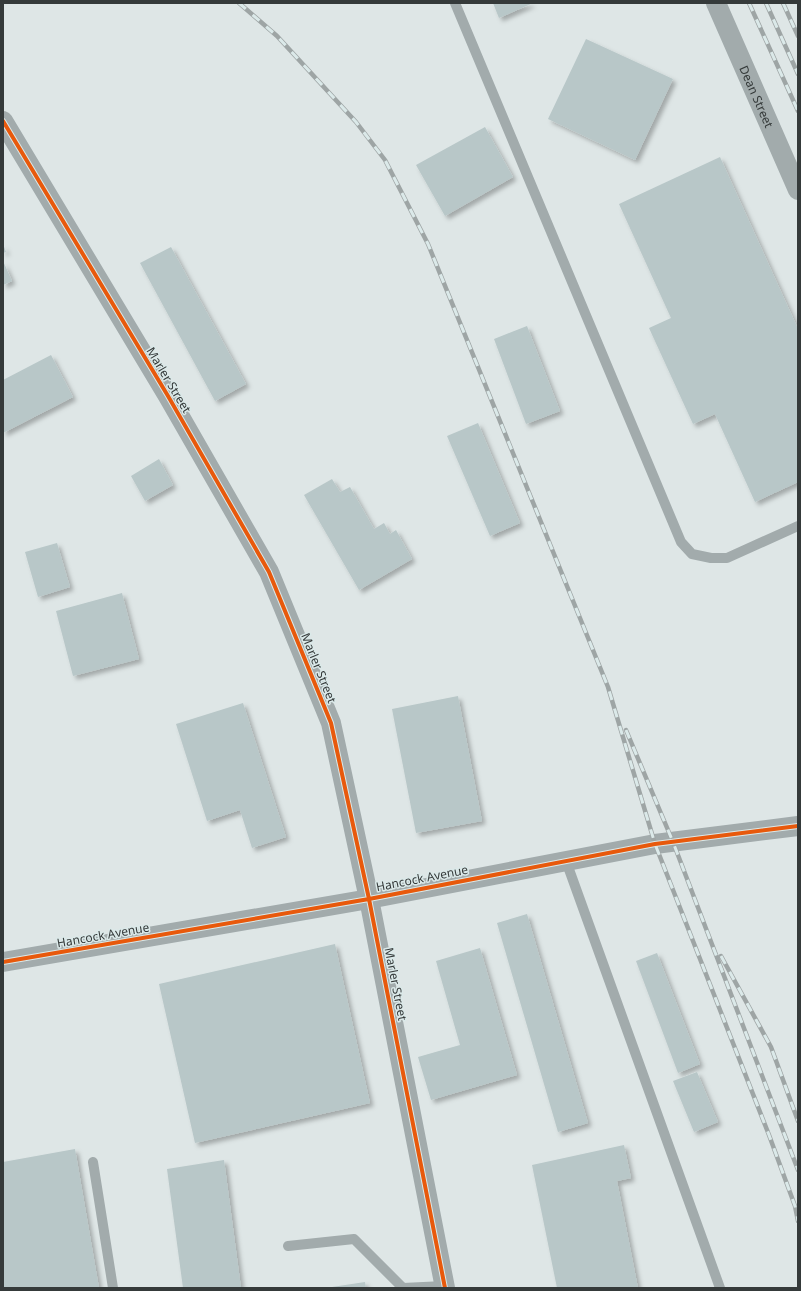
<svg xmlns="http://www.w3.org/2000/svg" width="801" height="1291" font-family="'Noto Sans',sans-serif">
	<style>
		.building { fill: #b8c7c8; filter: url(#shadow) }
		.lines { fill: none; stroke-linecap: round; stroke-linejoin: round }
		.lane { stroke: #a2abac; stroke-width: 10 }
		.street { stroke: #a2abac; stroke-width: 20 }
		.rail-casing { stroke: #9ea5a5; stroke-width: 4.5 }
		.rail { stroke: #dbe9e9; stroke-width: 3; stroke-dasharray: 9; stroke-linecap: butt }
		.cycleway-casing { stroke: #dbe9e9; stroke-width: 6 }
		.cycleway { stroke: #e8590c; stroke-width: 4 }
		.labels { text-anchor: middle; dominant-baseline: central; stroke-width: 3; stroke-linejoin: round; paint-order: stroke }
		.street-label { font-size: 12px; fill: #353a3a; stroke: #dbe9e9 }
	</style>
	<defs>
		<filter id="shadow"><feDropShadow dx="3.5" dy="3.5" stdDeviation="2" flood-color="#0004"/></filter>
	</defs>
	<rect width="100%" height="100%" fill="#dee6e6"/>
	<path class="building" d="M493,3H533L499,18Z
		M586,39L673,79L635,160L548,119Z
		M485,127L513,177L445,216L416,165Z
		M720,157L798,329V482L755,502L715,414L693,424L649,328L671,318L619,204Z
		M3,244L6,252L3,253Z
		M171,247L246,384L215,401L140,263Z
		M3,261L12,281L3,285Z
		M527,326L560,411L526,424L494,339Z
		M51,355L73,397L3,433V380Z
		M478,423L520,523L490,536L447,436Z
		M159,459L173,485L145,501L131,476Z
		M332,479L340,492L350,487L374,529L384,523L390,534L396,530L412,559L359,590L304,495Z
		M57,543L70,587L38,597L25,552Z
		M122,593L139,659L73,676L56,611Z
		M458,696L482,821L416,833L392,709Z
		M243,703L286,837L252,848L240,810L207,821L176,724Z
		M527,914L588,1123L558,1132L497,923Z
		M335,944L370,1103L195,1143L159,984Z
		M480,948L517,1075L431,1100L418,1057L460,1045L436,961Z
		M657,953L700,1064L678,1073L636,961Z
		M697,1072L718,1122L694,1132L673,1081Z
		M624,1145L631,1178L617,1181L638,1288H557L532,1165Z
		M75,1149L99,1288H3V1162Z
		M224,1160L241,1288H183L167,1169Z
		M365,1282L366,1288H332V1287Z"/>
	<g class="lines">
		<path class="lane" d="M455,3L681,542L692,554L711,558H727L798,526
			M566,861L720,1288
			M93,1162L113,1288
			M288,1246L354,1239L403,1288L444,1286"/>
		<g class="street">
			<path id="s1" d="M716,3L798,190"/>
			<path d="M3,121L168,396L269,572L331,723L369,899L445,1288"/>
			<path d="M3,962L369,899L655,844L798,826"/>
		</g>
		<g class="rail-casing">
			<path id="rail" d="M239,3L277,36L356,122L385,160L428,244L608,687L655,844L769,1135L795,1206L798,1221
				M749,3L798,111
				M766,3L798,74
				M783,3L798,36
				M626,730L673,842L798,1170
				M721,956L771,1047L798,1121"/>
		</g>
		<use href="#rail" class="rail"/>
		<g class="cycleway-casing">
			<path id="cycleway" d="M3,121L168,396L269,572L331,723L369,899L445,1288
				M3,962L369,899L655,844L798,826"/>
		</g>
		<use href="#cycleway" class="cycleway"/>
	</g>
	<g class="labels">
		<g class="street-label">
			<text stroke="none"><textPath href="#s1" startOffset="102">Dean Street</textPath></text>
			<text transform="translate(169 380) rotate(59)">Marler Street</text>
			<text transform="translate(319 668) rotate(68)">Marler Street</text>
			<text transform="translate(422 878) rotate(-11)">Hancock Avenue</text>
			<text transform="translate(103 935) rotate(-10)">Hancock Avenue</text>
			<text transform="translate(396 984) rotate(79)">Marler Street</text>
		</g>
	</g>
	<rect width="801" height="1291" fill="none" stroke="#353a3a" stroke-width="8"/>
</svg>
